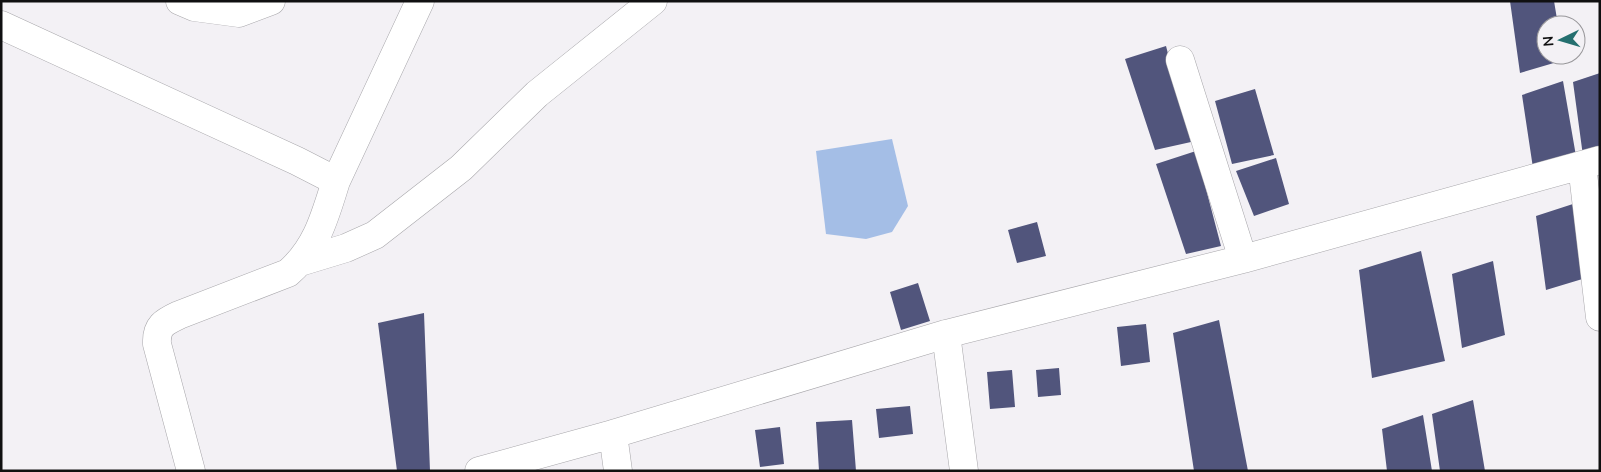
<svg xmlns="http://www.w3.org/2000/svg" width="1601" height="472" font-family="'Nunito Sans',sans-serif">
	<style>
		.water { fill: #a4bee6 }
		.building { fill: #51557c }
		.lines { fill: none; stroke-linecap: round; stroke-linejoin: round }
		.minor-casing { stroke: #a8a7ab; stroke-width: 29 }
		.minor { stroke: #fff; stroke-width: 28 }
	</style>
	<rect width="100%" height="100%" fill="#f3f1f5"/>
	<path class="water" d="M892,139L908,206L892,232L866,239L826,234L816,151Z"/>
	<path class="building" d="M1510,1H1554L1558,25H1546V55H1563L1564,60L1520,73Z
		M1166,46L1191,142L1155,150L1125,59Z
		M1600,73V151L1583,156L1573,82Z
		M1563,81L1576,156L1533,168L1522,95Z
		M1255,89L1274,155L1232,164L1215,101Z
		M1196,151L1221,246L1186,254L1156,164Z
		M1276,158L1289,204L1254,216L1236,171Z
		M1576,203L1589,277L1546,290L1536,216Z
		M1037,222L1046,256L1017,263L1008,230Z
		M1421,251L1445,361L1372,378L1359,270Z
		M1493,261L1505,335L1462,348L1452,274Z
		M918,283L930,321L901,330L890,292Z
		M424,313L430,471H397L378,323Z
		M1219,320L1248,471H1194L1173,333Z
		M1146,324L1150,362L1121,366L1117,327Z
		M1059,368L1061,395L1038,397L1036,370Z
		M1012,370L1015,407L990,409L987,372Z
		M1473,400L1485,471H1440L1432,414Z
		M910,406L913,434L879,438L876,409Z
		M1423,415L1432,471H1387L1382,429Z
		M852,420L856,471H819L816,422Z
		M780,427L784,464L760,467L755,430Z"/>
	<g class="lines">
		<g class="minor-casing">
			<path id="minor" d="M180,1L194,7L239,13L271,1
				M1,25L297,161L336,181L420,1
				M1180,60L1243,259
				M1582,165L1600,317
				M300,262L346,248L375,235L461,168L537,94L653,1
				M946,334L964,471
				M613,434L618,471
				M191,471L157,344C156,326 164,322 179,315L288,273C317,248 325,216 336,181
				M479,471L613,434L946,334L1243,259L1600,160"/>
		</g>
		<use href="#minor" class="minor"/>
	</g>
	<rect width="1601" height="472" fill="none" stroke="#101011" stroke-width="5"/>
	<g transform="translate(1561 40) rotate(265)"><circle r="24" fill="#f3f1f5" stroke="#98979a"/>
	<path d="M0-4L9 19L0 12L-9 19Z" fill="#246f6f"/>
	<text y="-8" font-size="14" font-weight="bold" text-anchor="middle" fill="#101011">N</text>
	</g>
</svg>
